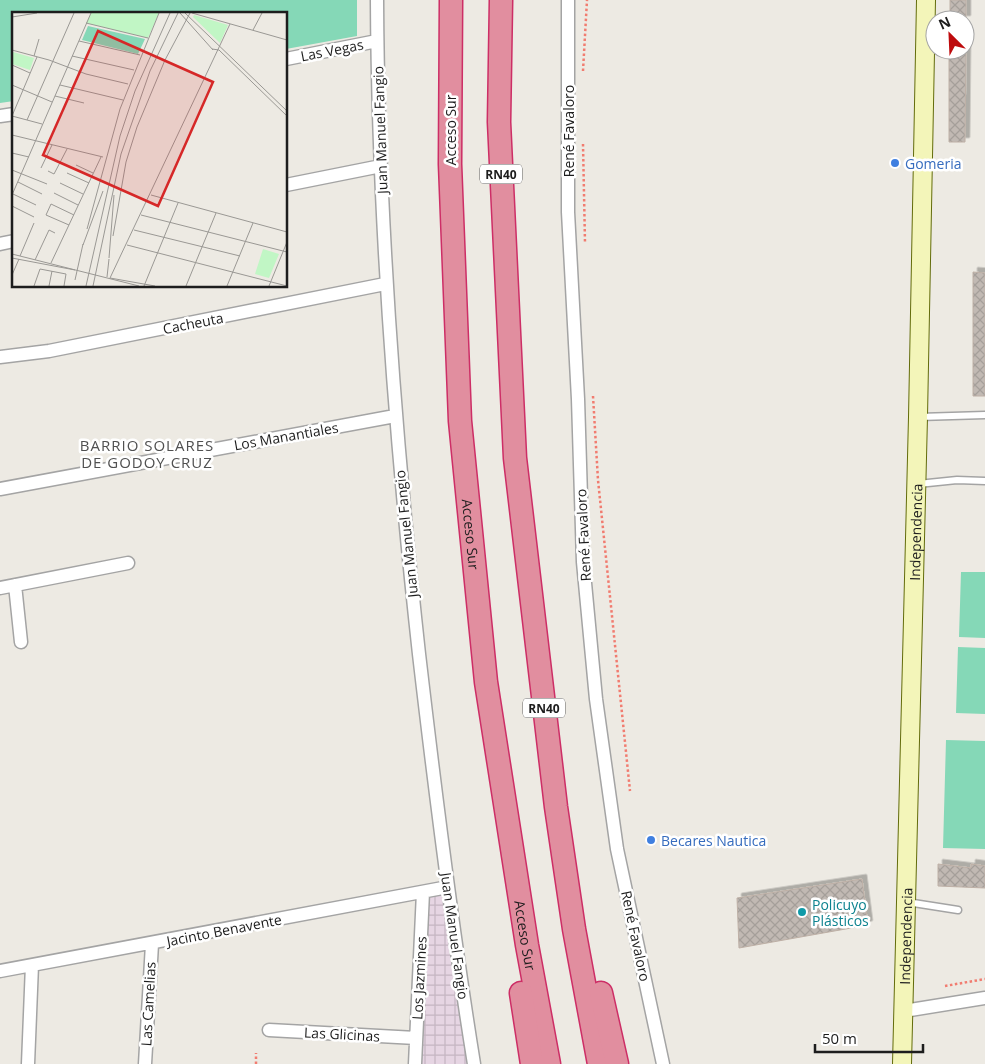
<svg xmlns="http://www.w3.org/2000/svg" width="985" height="1064" font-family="'Open Sans',sans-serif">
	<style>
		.industrial { fill: url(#industrial-grid) }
		.pitch { fill: #85d8b7 }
		.building { fill: url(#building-cross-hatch); stroke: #beb0a6; filter: url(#shadow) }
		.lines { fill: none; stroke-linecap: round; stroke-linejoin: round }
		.lane-casing { stroke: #a4a4a4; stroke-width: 9 }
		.street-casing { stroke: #a4a4a4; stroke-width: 15 }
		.secondary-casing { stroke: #636c0b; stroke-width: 20 }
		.highway-casing { stroke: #cd2e66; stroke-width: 25 }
		.path { stroke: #f17c70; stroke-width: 2.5; stroke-dasharray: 2.5 2.5; stroke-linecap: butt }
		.lane { stroke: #fff; stroke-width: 6 }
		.street { stroke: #fff; stroke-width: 12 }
		.secondary { stroke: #f3f5b9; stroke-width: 18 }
		.highway { stroke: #e18e9f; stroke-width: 22 }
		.shop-dot { fill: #3f7fe0; stroke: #fff; stroke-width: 2 }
		.culture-dot { fill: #0f9aa8; stroke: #fff; stroke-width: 2 }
		.labels { text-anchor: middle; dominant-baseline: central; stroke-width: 5; stroke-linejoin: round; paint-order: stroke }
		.shield { fill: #fff; stroke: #616161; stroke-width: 1 }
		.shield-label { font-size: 12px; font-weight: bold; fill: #1d1d1d }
		.street-label { font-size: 14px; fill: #1d1d1d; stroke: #fff }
		.shop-label { font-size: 14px; fill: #366cbe; stroke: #fff; text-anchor: start }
		.culture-label { font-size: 14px; fill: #0d838f; stroke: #fff; text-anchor: start }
		.neighbourhood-label { font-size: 15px; letter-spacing: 1px; fill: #505050; stroke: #fff }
		.inset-road { fill: none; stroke: #9a9894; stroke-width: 1 }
		.view { fill: #d62828; fill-opacity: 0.15; stroke: #d62828; stroke-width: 2.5 }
		.inset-edge { fill: none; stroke: #1d1d1d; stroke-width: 2.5 }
	</style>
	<defs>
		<pattern id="industrial-grid" width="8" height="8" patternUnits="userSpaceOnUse" patternTransform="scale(1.25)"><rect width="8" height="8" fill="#e6d5e3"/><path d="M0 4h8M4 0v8" fill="none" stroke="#c5b6c2"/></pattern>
		<pattern id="building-cross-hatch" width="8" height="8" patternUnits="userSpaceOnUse" patternTransform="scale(1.25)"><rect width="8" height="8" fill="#c1b9b3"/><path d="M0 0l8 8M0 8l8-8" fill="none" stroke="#a59f9a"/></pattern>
		<filter id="shadow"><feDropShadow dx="4.5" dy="-4.5" stdDeviation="0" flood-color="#0004"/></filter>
	</defs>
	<rect width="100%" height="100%" fill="#edeae3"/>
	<path class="industrial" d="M448,887L474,1064H415L423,892Z"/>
	<path class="pitch" d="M0,0H357V36L286,49V14H14V101L0,103Z
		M961,572H985V638L959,637Z
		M958,647L985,648V714L956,713Z
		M946,740L985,741V849L943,848Z"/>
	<path class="building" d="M950,0H966V20H950Z
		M949,50H966L965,142H949Z
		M973,272L985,273V396H973Z
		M938,864L971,868V864L985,866V888L938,886Z
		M862,879L868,925L739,948L737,898Z"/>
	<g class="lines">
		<g class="lane-casing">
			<path id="lane" d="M919,417L985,415
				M918,484L957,480L985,481
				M907,902L958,910"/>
		</g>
		<g class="street-casing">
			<path id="street" d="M377,0C378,219 395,436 419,654C435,791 452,928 474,1064
				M568,0V212L578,399L583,562L596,699L617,849L663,1064
				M286,59L377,41
				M0,116L14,114
				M286,185L381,166
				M0,244L14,241
				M0,357L49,351L385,284
				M0,489L395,416
				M15,585L21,642
				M0,588L128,563
				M0,971L448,887
				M904,1011L985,998
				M269,1030L416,1038
				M28,1064L32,965
				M145,1064L152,944
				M415,1064L423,892"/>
		</g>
		<g class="secondary-casing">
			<g id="secondary">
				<path id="s1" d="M902,1064L918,417L926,0"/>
			</g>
		</g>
		<g class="highway-casing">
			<g id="highway">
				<path id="s2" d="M451,0L450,164L460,421L486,682L527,945L549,1064"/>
				<path d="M501,0L499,122L515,458L556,807L574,929L599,1064"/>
				<path d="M521,993L532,1064"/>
				<path d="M601,993L617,1064"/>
			</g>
		</g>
		<path class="path" d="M583,71L587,0
			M583,144L585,243
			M593,396L598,480L630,791
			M945,986L985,979
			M256,1064V1053"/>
		<use href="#lane" class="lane"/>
		<use href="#street" class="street"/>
		<use href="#secondary" class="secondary"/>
		<use href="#highway" class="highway"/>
	</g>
	<g class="shop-dot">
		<circle cx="895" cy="163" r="5"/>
		<circle cx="651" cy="840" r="5"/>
	</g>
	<circle class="culture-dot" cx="802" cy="912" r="5"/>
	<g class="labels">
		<g class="shield">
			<rect x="480" y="164.5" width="42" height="19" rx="4"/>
			<rect x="523" y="698.5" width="42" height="19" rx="4"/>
		</g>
		<g class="shield-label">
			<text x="501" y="174">RN40</text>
			<text x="544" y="708">RN40</text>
		</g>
		<g class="street-label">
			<text transform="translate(332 50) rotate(-11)">Las Vegas</text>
			<text transform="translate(380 130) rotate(-92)">Juan Manuel Fangio</text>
			<text transform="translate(450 130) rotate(-90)">Acceso Sur</text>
			<text transform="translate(568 131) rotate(-90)">René Favaloro</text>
			<text transform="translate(193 323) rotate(-11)">Cacheuta</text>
			<text transform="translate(286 436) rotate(-10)">Los Manantiales</text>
			<text stroke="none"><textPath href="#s1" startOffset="532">Independencia</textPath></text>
			<text transform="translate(406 534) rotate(-96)">Juan Manuel Fangio</text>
			<text stroke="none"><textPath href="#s2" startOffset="535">Acceso Sur</textPath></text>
			<text transform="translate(583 535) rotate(-93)">René Favaloro</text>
			<text transform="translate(224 930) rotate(-11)">Jacinto Benavente</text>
			<text transform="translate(455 936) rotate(82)">Juan Manuel Fangio</text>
			<text stroke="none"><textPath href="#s2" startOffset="940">Acceso Sur</textPath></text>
			<text transform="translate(636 936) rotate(78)">René Favaloro</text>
			<text stroke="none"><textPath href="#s1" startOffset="128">Independencia</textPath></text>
			<text transform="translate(419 978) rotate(-87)">Los Jazmines</text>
			<text transform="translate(148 1004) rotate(-87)">Las Camelias</text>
			<text transform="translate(342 1034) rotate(3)">Las Glicinas</text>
		</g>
		<g class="shop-label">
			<text x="905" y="163">Gomeria</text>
			<text x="661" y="840">Becares Nautica</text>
		</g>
		<g class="culture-label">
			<text x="812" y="904">Policuyo<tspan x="812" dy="16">Plásticos</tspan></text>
		</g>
		<g class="neighbourhood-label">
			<text x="147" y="445">BARRIO SOLARES<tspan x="147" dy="17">DE GODOY CRUZ</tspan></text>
		</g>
	</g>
	<g transform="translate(12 12)">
		<rect width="275" height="275" fill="#edeae3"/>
		<path d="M79,1H147L136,26L74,11ZM182,3L216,13L208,31L181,5ZM1,40L22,46L18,58L0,52ZM251,237L267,242L257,266L243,262Z" fill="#c1f6c5"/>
		<path d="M76,14L133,27L126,42L70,28Z" fill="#85d8b7"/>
		<path class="inset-road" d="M168,1L201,38M173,1L275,99M180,1L275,28M0,5L25,1M74,11L136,26M241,18L250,1M67,29L128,43M200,37L207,38L275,104M0,38L37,48L74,62L116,72M22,44L27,27M60,44L122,58M25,45L0,104L30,112M0,53L18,61M0,73L40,90M48,73L111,88M43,84L72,91M15,108L62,1M0,123L91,145M0,141L17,145M64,153L81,161M29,156L40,133M0,158L35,172M36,159L42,162L55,137M55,161L77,171M6,170L30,182M48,171L71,182M42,181L66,193M1,182L24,193M0,183L79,1M139,183L275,220M0,194L22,205M129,203L275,240M57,213L34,203L39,192L62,203M75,217L108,97L147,1M122,218L228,244M101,224L114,150L125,115L153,48L178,1M71,233L91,179M115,233L275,274M0,242L127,274M8,244L22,211M0,246L63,258M97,246L102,183M23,248L37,218L43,221M39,251L89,145M28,257L54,262L52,274M0,263L7,247M95,265L97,247M98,266L218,12M98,266L143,274M63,268L71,232M22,274L28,257M37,274L40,259M74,274L108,124L123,79L158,1M81,274L109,142L138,59L166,1M132,274L166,191M174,274L204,201M215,274L241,211M257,274L275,230"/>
		<path class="view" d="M86,19L201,70L146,194L31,143Z"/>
		<rect width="275" height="275" class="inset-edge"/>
	</g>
	<g transform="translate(950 35) rotate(336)"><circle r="24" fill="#ffffff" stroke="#a5a5a5"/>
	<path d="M0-4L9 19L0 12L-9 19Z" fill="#be0b0d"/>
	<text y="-8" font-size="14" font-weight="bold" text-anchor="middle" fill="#1d1d1d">N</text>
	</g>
	<path d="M815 1044v8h108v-8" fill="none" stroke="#1d1d1d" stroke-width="2.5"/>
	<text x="822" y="1044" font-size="15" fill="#1d1d1d" stroke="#ffffff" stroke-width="4" paint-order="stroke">50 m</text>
</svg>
